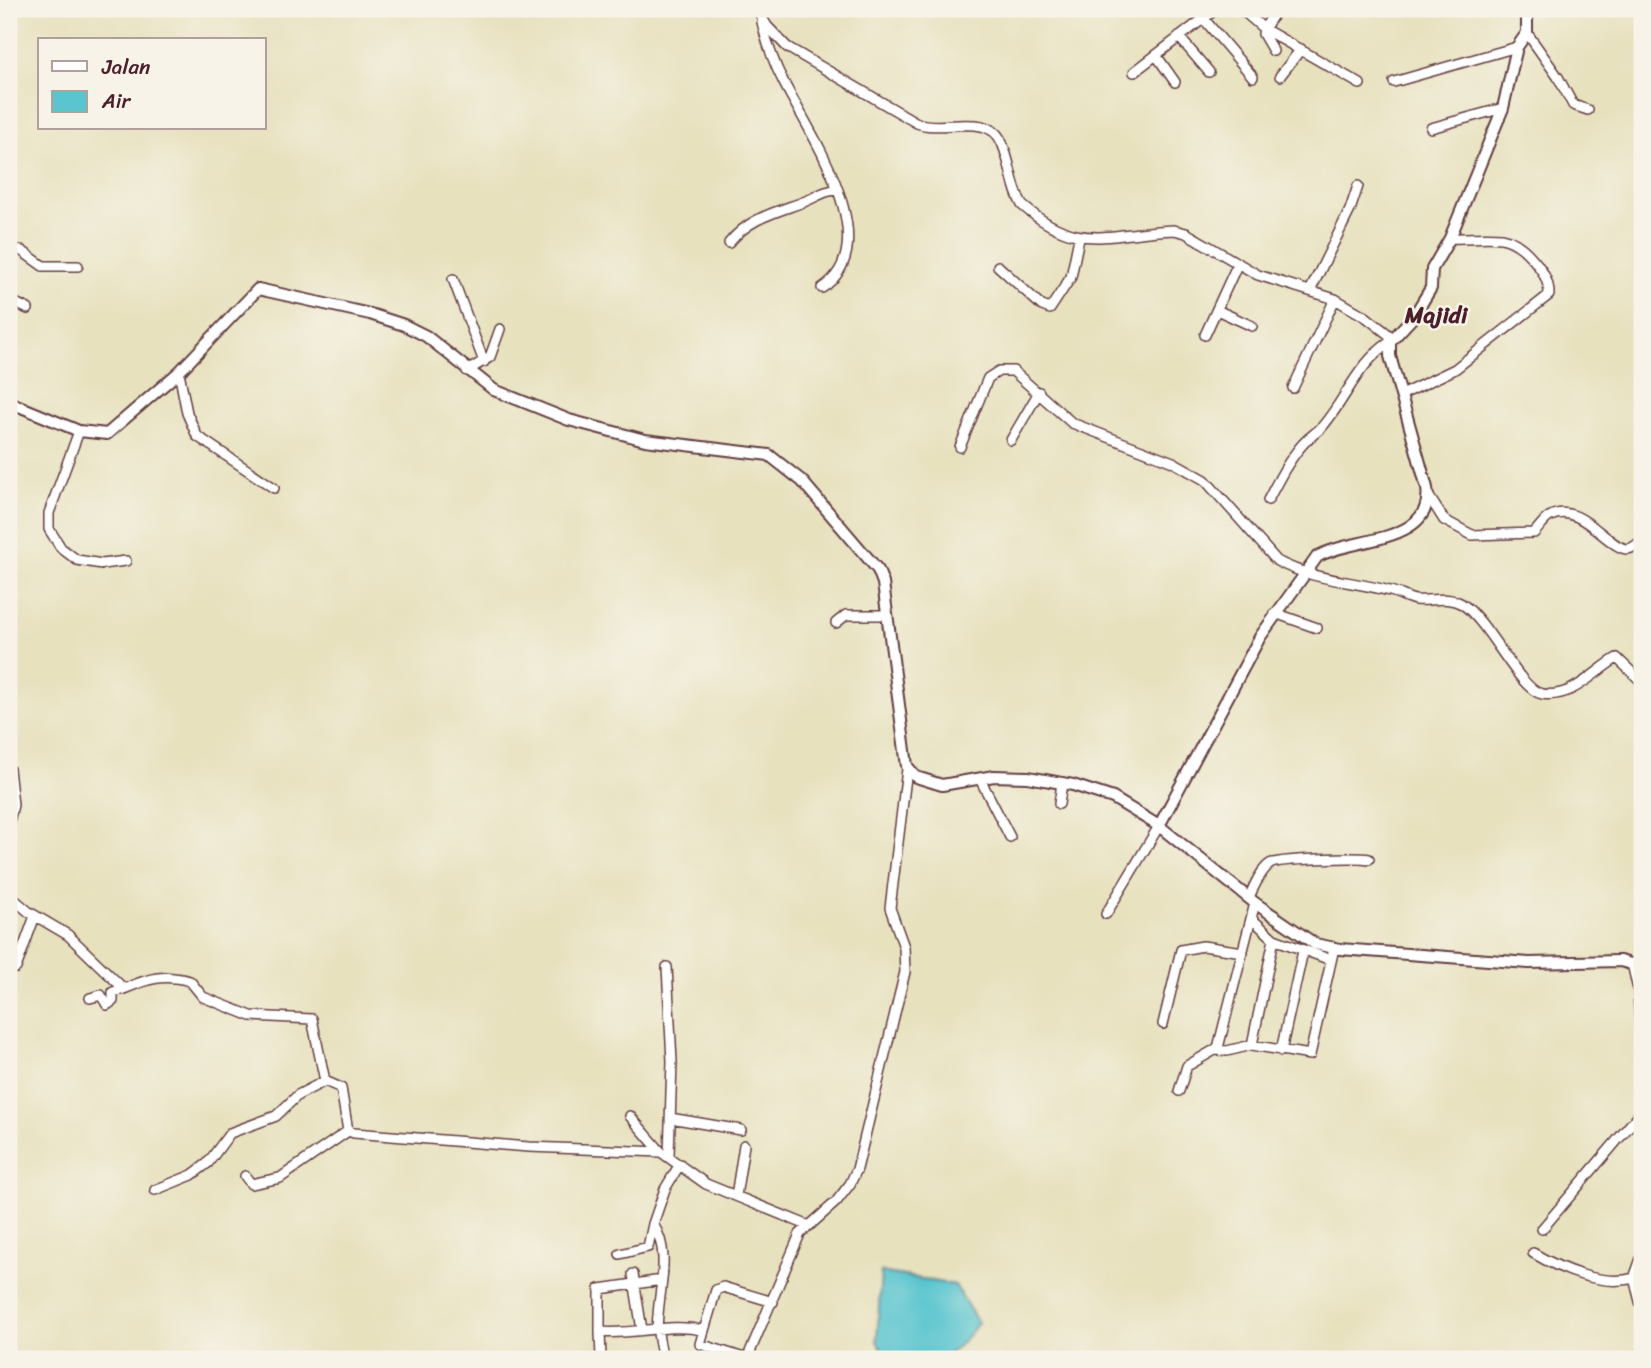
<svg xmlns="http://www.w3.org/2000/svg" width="1651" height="1368" font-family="Sriracha,sans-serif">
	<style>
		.water { fill: #58c5cf; stroke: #51727d; stroke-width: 2 }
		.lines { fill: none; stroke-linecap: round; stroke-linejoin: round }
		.minor-casing { stroke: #623c41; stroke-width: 12 }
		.tertiary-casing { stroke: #623c41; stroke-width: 14 }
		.minor { stroke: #fff; stroke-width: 9 }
		.tertiary { stroke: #fff; stroke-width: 10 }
		.labels { text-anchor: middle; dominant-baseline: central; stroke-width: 5; stroke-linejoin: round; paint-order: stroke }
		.quarter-label { font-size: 23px; font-weight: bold; fill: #4a1f2b; stroke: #f7f3e8 }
	</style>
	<rect width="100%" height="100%" fill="#f7f3e8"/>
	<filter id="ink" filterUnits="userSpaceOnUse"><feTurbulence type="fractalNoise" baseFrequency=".0143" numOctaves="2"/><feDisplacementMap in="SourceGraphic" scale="14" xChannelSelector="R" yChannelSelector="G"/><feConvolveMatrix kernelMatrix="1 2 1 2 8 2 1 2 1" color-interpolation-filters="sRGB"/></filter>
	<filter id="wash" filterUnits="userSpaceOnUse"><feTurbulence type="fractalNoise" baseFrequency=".00686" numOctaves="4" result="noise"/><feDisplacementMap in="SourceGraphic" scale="28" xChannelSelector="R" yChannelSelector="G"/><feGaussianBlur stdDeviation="1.57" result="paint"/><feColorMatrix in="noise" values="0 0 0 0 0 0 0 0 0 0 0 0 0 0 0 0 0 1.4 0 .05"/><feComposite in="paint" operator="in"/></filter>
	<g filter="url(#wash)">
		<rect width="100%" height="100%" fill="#e7e1be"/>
		<path class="water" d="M881,1272L955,1285L978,1323C944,1368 940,1359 887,1359L877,1341Z"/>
	</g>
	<g filter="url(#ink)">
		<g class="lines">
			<g class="minor-casing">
				<path id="minor" d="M757,9L767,26L787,47L917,123C942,133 990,111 1002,143C1011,163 1011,186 1022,205C1079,255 1109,232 1174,230L1186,233L1258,275L1335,299L1366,317L1393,338
					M1241,9L1264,29L1263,34L1273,51
					M1277,9L1264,29L1360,84
					M1203,18L1253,77
					M762,22C767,44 774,64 784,83C809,132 888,245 822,288
					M1527,33L1558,77L1573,105L1588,110
					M1179,37L1209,72
					M1156,55L1175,82
					M1134,72L1216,9
					M1280,76L1301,49
					M1394,82L1517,47
					M1431,128L1503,108
					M729,243C750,217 777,212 806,201C818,196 825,190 838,190
					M9,247L22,251L43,266H78
					M998,266L1042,306L1050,309L1071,277L1079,238
					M453,279L484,362
					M1311,289L1350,210L1358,186
					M9,300L28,309
					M1219,311L1252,326
					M1205,335L1238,263
					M467,371L490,357L500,329
					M179,372L187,413L197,436L274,488
					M1293,388L1335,299
					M1401,395L1455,369L1549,295C1550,273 1522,241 1501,238C1484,236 1467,239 1450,238
					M79,431L49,513V529L61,548L77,560L102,564L126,561
					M1011,440L1039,392
					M960,447L988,378L999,371H1013L1072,423L1173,462L1205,480L1277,561C1312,580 1352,581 1390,591C1399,593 1406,598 1415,600C1431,602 1447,595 1462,604C1488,620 1520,691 1542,694C1573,699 1594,671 1617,658L1642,682
					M1428,495L1444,520L1472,535L1534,533C1539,528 1543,521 1549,517C1579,499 1609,550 1628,549C1634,548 1638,544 1642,540
					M1268,500C1278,481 1288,461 1302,445C1308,438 1316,433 1322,427C1347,398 1356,365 1390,342
					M1275,613L1317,628
					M836,623L846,615H885
					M9,769L13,805L9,822
					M980,779L1010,837
					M1059,804L1062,783
					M9,895L29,912L68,935L124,989C149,978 163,974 190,981L203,997L251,1016L312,1019L325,1081
					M1249,897C1254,887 1260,871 1270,864C1277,859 1358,857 1369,859
					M1106,914L1159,826
					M1251,918L1274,939
					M1632,963L1638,990L1642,1074
					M667,967L672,1061L669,1156
					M9,970L16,968L35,916
					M90,998L101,995L107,1005L113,1001V992L124,989
					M1163,1024L1181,950L1203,946L1243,952
					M1252,1045L1274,939L1331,960
					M1215,1050L1227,1051L1252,1045L1310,1055L1334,948
					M1281,1051L1303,951
					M1179,1091L1187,1066L1218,1048L1255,903
					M630,1116L661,1152
					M670,1118L741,1130
					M245,1176L251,1184L280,1178L348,1131
					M155,1190L192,1175L208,1163L230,1133L276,1116L298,1095L325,1081L341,1088L348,1131L354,1133L529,1147L661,1152L706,1184L807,1225
					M736,1196L744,1145
					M1542,1229L1642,1111
					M1533,1253C1560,1269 1602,1287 1634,1278
					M620,1254L648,1247L653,1224
					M1642,1256L1634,1278L1642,1309
					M633,1274L642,1330
					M662,1280L600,1289V1332C635,1335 669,1323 702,1330
					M600,1332L601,1359
					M663,1359C660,1345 656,1330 658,1315C660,1284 671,1252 653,1224L665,1189L680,1164
					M747,1359L800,1234L836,1202L850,1184L857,1169L905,972L904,947L890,908L907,769
					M747,1359L700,1344L716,1290L723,1287L773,1302"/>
			</g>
			<g class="tertiary-casing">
				<path id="tertiary" d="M9,402L79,431L107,434L179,372L258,289L370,314L404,325L426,336L494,390L569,420L645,440L769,455L802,481L878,570L883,583L907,766L916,777L942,785L994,776L1028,777L1073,785L1113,798L1159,826L1255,903L1315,944L1340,949L1529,963L1620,961L1642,967
					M1159,826L1260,637L1317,557C1348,537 1435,545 1427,488L1390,356V342L1414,316L1431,288L1432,269L1450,238L1503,108L1517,47L1527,33V9"/>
			</g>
			<use href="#minor" class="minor"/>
			<use href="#tertiary" class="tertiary"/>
		</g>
	</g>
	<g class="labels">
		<g class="quarter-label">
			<text x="1436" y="315">Majidi</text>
		</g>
	</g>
	<rect width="1651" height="1368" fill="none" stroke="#f7f3e8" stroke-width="35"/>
	<rect x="38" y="38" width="228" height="91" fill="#f7f3e8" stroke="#b29e9c" stroke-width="2"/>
	<rect x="52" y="61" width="35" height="10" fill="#ffffff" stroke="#b29e9c" stroke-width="2"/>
	<text x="102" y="74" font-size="21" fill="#4a1f2b">Jalan</text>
	<rect x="52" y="91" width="35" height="21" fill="#58c5cf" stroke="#b29e9c" stroke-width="2"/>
	<text x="102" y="108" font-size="21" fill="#4a1f2b">Air</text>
</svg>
